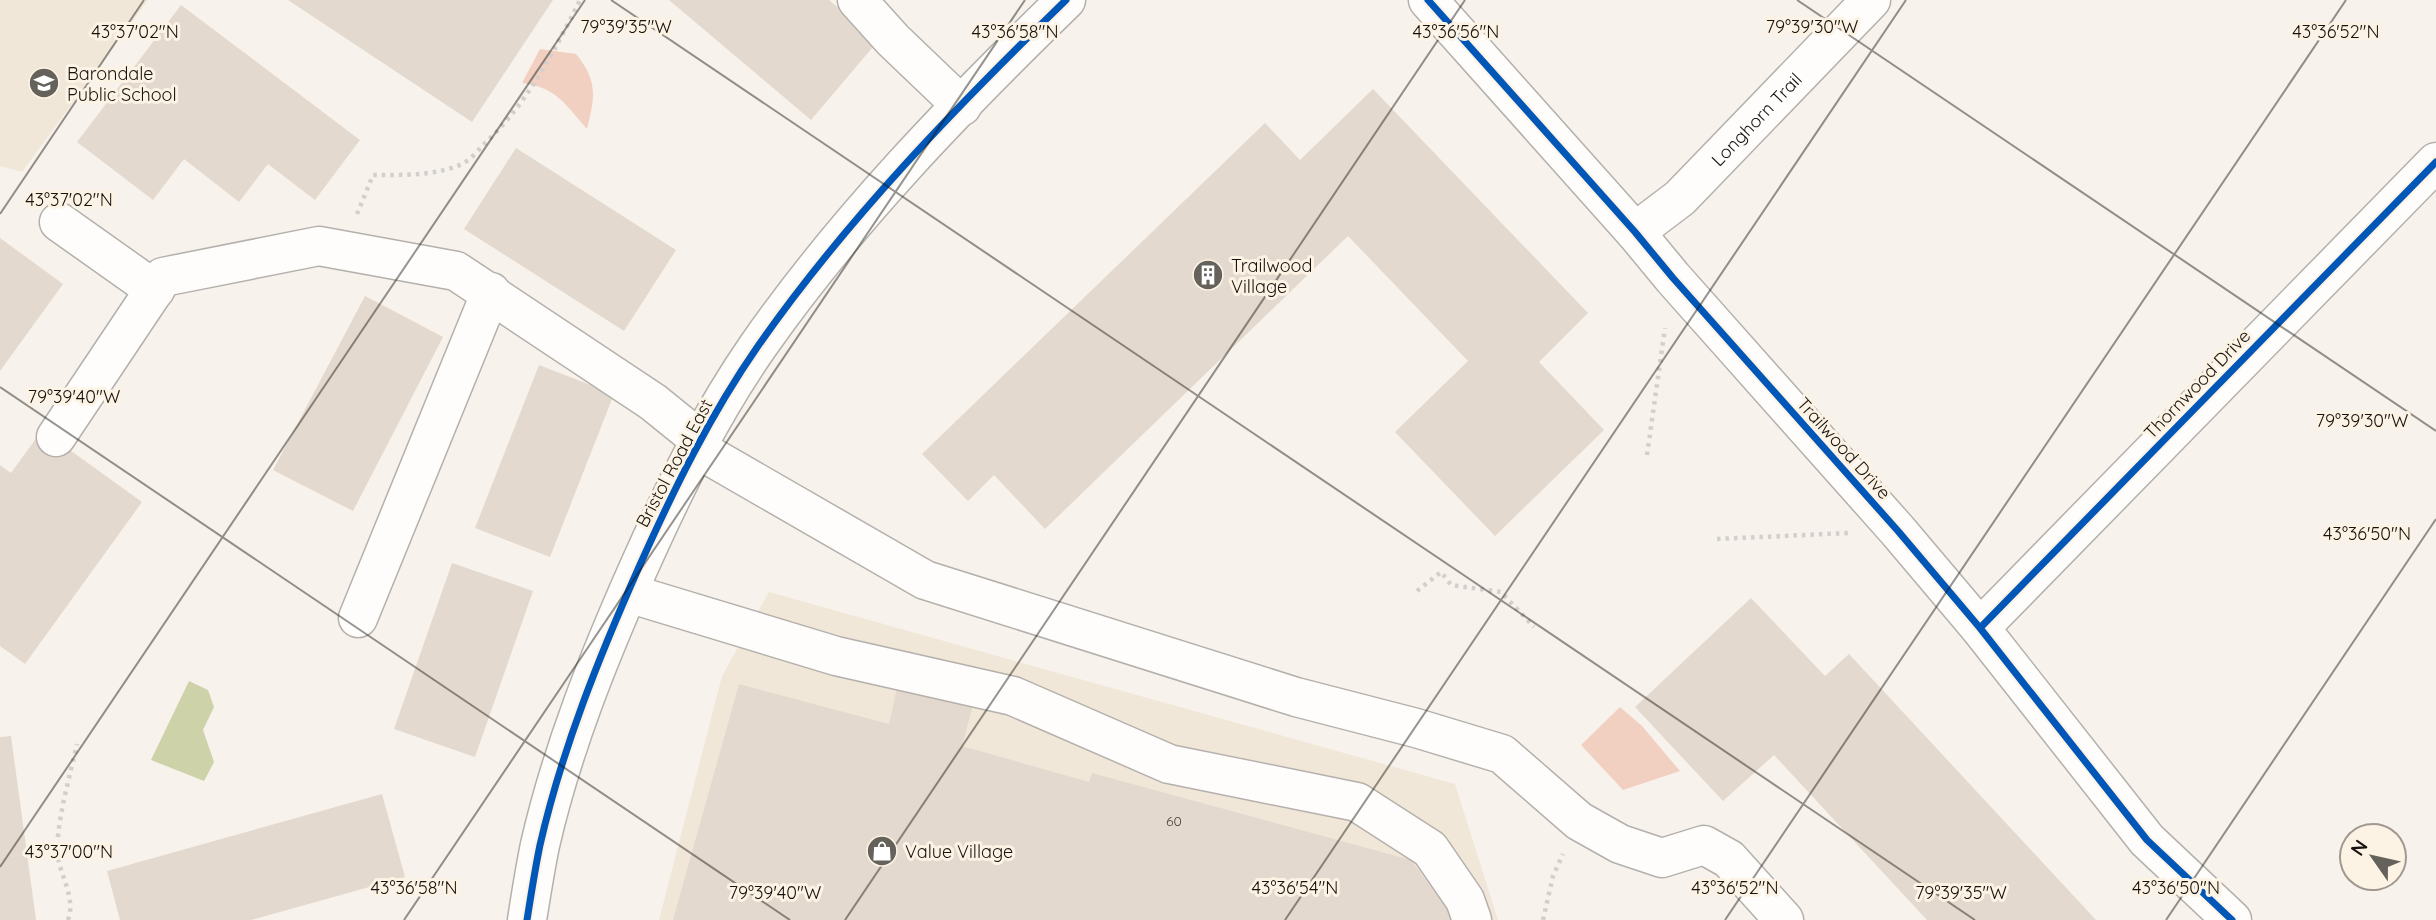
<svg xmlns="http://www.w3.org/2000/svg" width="2436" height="920" font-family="Quicksand,sans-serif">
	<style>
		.built { fill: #f1e7d9 }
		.green { fill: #f1d0c1 }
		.water { fill: #ced2a9 }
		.building { fill: #e4d9ce }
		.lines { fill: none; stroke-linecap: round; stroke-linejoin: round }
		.minor-casing { stroke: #b4b0ab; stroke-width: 41 }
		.path { stroke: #d2d0ce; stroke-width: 4.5; stroke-dasharray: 3.5 5; stroke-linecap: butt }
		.minor { stroke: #fefdfc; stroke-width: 38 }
		.cycleway-casing { stroke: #fdf3e5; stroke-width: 11 }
		.cycleway { stroke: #0057b8; stroke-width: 7 }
		.ticks { fill: none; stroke: #16130e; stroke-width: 2; stroke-opacity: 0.45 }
		.labels { text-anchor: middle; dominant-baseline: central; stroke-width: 6; stroke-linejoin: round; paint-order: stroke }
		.number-label { font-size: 14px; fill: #4a443e }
		.poi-label { font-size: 18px; fill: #16130e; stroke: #fdf3e5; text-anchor: start }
		.street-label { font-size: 18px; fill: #16130e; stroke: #fdf3e5 }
		.ticks-label { font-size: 18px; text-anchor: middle; fill: #16130e; stroke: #fdf3e5; stroke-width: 6; stroke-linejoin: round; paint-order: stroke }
	</style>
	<rect width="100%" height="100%" fill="#f7f2eb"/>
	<path class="built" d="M0,0H148L22,172L0,166Z
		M769,592L1455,784L1498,920H659L722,676Z"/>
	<path class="green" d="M540,49L576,54C598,81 595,97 587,129C566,105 556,87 522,83Z
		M1620,707L1642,726L1680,771L1623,790L1581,745Z"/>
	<path class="water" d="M189,681L208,690L214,707L203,730L214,762L204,781L151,760Z"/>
	<path class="building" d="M288,0H553L472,122Z
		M669,0H829L878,41L811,120Z
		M181,5L360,140L315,200L268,164L239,202L184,159L153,200L77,142Z
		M1373,89L1588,313L1539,362L1604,430L1495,536L1395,432L1468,361L1348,236L1045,529L994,475L968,501L922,454L1265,123L1300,160Z
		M516,148L676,250L624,331L464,229Z
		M0,238L63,284L0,371Z
		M365,296L443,337L353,511L273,470Z
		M539,365L614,394L550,557L475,528Z
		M42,430L142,502L25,664L0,646V465L11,473Z
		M452,563L533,591L475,757L394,729Z
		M1751,598L1825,676L1849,654L2096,920H1927L1774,755L1723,801L1635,707Z
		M900,675L976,694L962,746L1089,782L1092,773L1411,860L1456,920H673L739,684L889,724Z
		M11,736L36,920H0V737Z
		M382,794L405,877L251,920H120L107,871Z"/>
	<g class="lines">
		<g class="minor-casing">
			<g id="minor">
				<path d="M857,0L893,40L962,106"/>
				<path d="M1428,0L1635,232L1673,278L1898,531L1980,628L2147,840L2232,920"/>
				<path d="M59,222L155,290"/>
				<path id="s1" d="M1635,232L1680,198L1871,0"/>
				<path d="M56,437L163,277L319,246L456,271L653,402L700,440"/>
				<path d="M696,448L925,580L1296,697L1416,728L1502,754L1579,821L1620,844L1662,858L1704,845L1729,859L1784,920"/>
				<path d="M628,593L836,656L1013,696L1169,764L1357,802L1430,849L1465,900L1472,920"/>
				<path d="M358,618L491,292"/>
				<path d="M1980,628L2436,162"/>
				<path d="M527,920C531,895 535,869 540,845C562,749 599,657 639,567C673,491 710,415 758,346C846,220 956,107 1066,0"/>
			</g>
		</g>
		<path class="path" d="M357,214L373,175C402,175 435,176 462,164C470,160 477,152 482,146C526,106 554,52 580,0
			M1647,455L1665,328
			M1717,539L1849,533
			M1417,591L1441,572L1451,585L1501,592L1534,627
			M68,920C76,899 61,877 58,857C54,830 71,772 77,744
			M1543,920L1553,876L1563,854"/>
		<use href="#minor" class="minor"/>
		<g class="cycleway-casing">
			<path id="cycleway" d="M1428,0L1635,232L1673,278L1898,531L1980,628L2147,840L2232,920
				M1980,628L2436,162
				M527,920C531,895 535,869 540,845C562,749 599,657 639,567C673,491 710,415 758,346C846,220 956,107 1066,0"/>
		</g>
		<use href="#cycleway" class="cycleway"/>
	</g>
	<path class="ticks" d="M611,0L1975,920M1797,0L2436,431M0,214L144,0M0,387L790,920M0,867L585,0M404,920L1025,0M845,920L1465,0M1285,920L1906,0M1725,920L2346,0M2166,920L2436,519"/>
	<defs>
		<g id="school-disc" transform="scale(1.575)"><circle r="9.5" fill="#65615b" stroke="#fdf3e5"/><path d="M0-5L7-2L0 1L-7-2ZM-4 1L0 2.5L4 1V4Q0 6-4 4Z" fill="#fff"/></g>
		<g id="building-disc" transform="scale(1.575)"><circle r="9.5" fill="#65615b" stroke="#fdf3e5"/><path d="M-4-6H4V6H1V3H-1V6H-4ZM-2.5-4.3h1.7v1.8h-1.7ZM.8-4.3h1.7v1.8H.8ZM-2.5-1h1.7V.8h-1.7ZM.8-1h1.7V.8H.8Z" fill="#fff"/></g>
		<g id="shop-disc" transform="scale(1.575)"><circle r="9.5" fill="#65615b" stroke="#fdf3e5"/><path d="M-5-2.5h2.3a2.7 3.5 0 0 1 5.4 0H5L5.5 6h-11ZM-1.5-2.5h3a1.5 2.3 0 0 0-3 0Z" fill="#fff"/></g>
	</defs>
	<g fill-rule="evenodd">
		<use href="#school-disc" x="44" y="83"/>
		<use href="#building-disc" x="1208" y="275"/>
		<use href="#shop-disc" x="882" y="851"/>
	</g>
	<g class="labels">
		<g class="number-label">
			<text x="1174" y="821">60</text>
		</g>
		<g class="poi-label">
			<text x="67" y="73">Barondale<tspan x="67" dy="21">Public School</tspan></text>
			<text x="1231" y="265">Trailwood<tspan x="1231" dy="21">Village</tspan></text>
			<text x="905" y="851">Value Village</text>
		</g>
		<g class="street-label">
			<text stroke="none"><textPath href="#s1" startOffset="166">Longhorn Trail</textPath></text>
			<text transform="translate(2197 384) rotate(-46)">Thornwood Drive</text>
			<text transform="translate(1844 448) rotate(48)">Trailwood Drive</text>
			<text transform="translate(674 463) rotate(-62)">Bristol Road East</text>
		</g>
	</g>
	<g class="ticks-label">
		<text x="626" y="33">79°39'35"W</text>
		<text x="1812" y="33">79°39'30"W</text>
		<text x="135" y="38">43°37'02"N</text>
		<text x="1015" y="38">43°36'58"N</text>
		<text x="1456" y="38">43°36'56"N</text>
		<text x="2336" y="38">43°36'52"N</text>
		<text x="69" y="206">43°37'02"N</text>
		<text x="74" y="403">79°39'40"W</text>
		<text x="2362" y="427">79°39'30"W</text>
		<text x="2367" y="540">43°36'50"N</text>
		<text x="69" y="858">43°37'00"N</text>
		<text x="414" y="894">43°36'58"N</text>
		<text x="1295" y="894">43°36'54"N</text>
		<text x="1735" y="894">43°36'52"N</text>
		<text x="2176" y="894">43°36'50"N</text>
		<text x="775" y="899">79°39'40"W</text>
		<text x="1961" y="899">79°39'35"W</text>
	</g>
	<g transform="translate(2373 857) rotate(304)"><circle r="33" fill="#fdf3e5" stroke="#a1998f" stroke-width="2"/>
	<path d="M0-5L12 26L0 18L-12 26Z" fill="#65615b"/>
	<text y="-10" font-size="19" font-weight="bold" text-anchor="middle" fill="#16130e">N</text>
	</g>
</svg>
